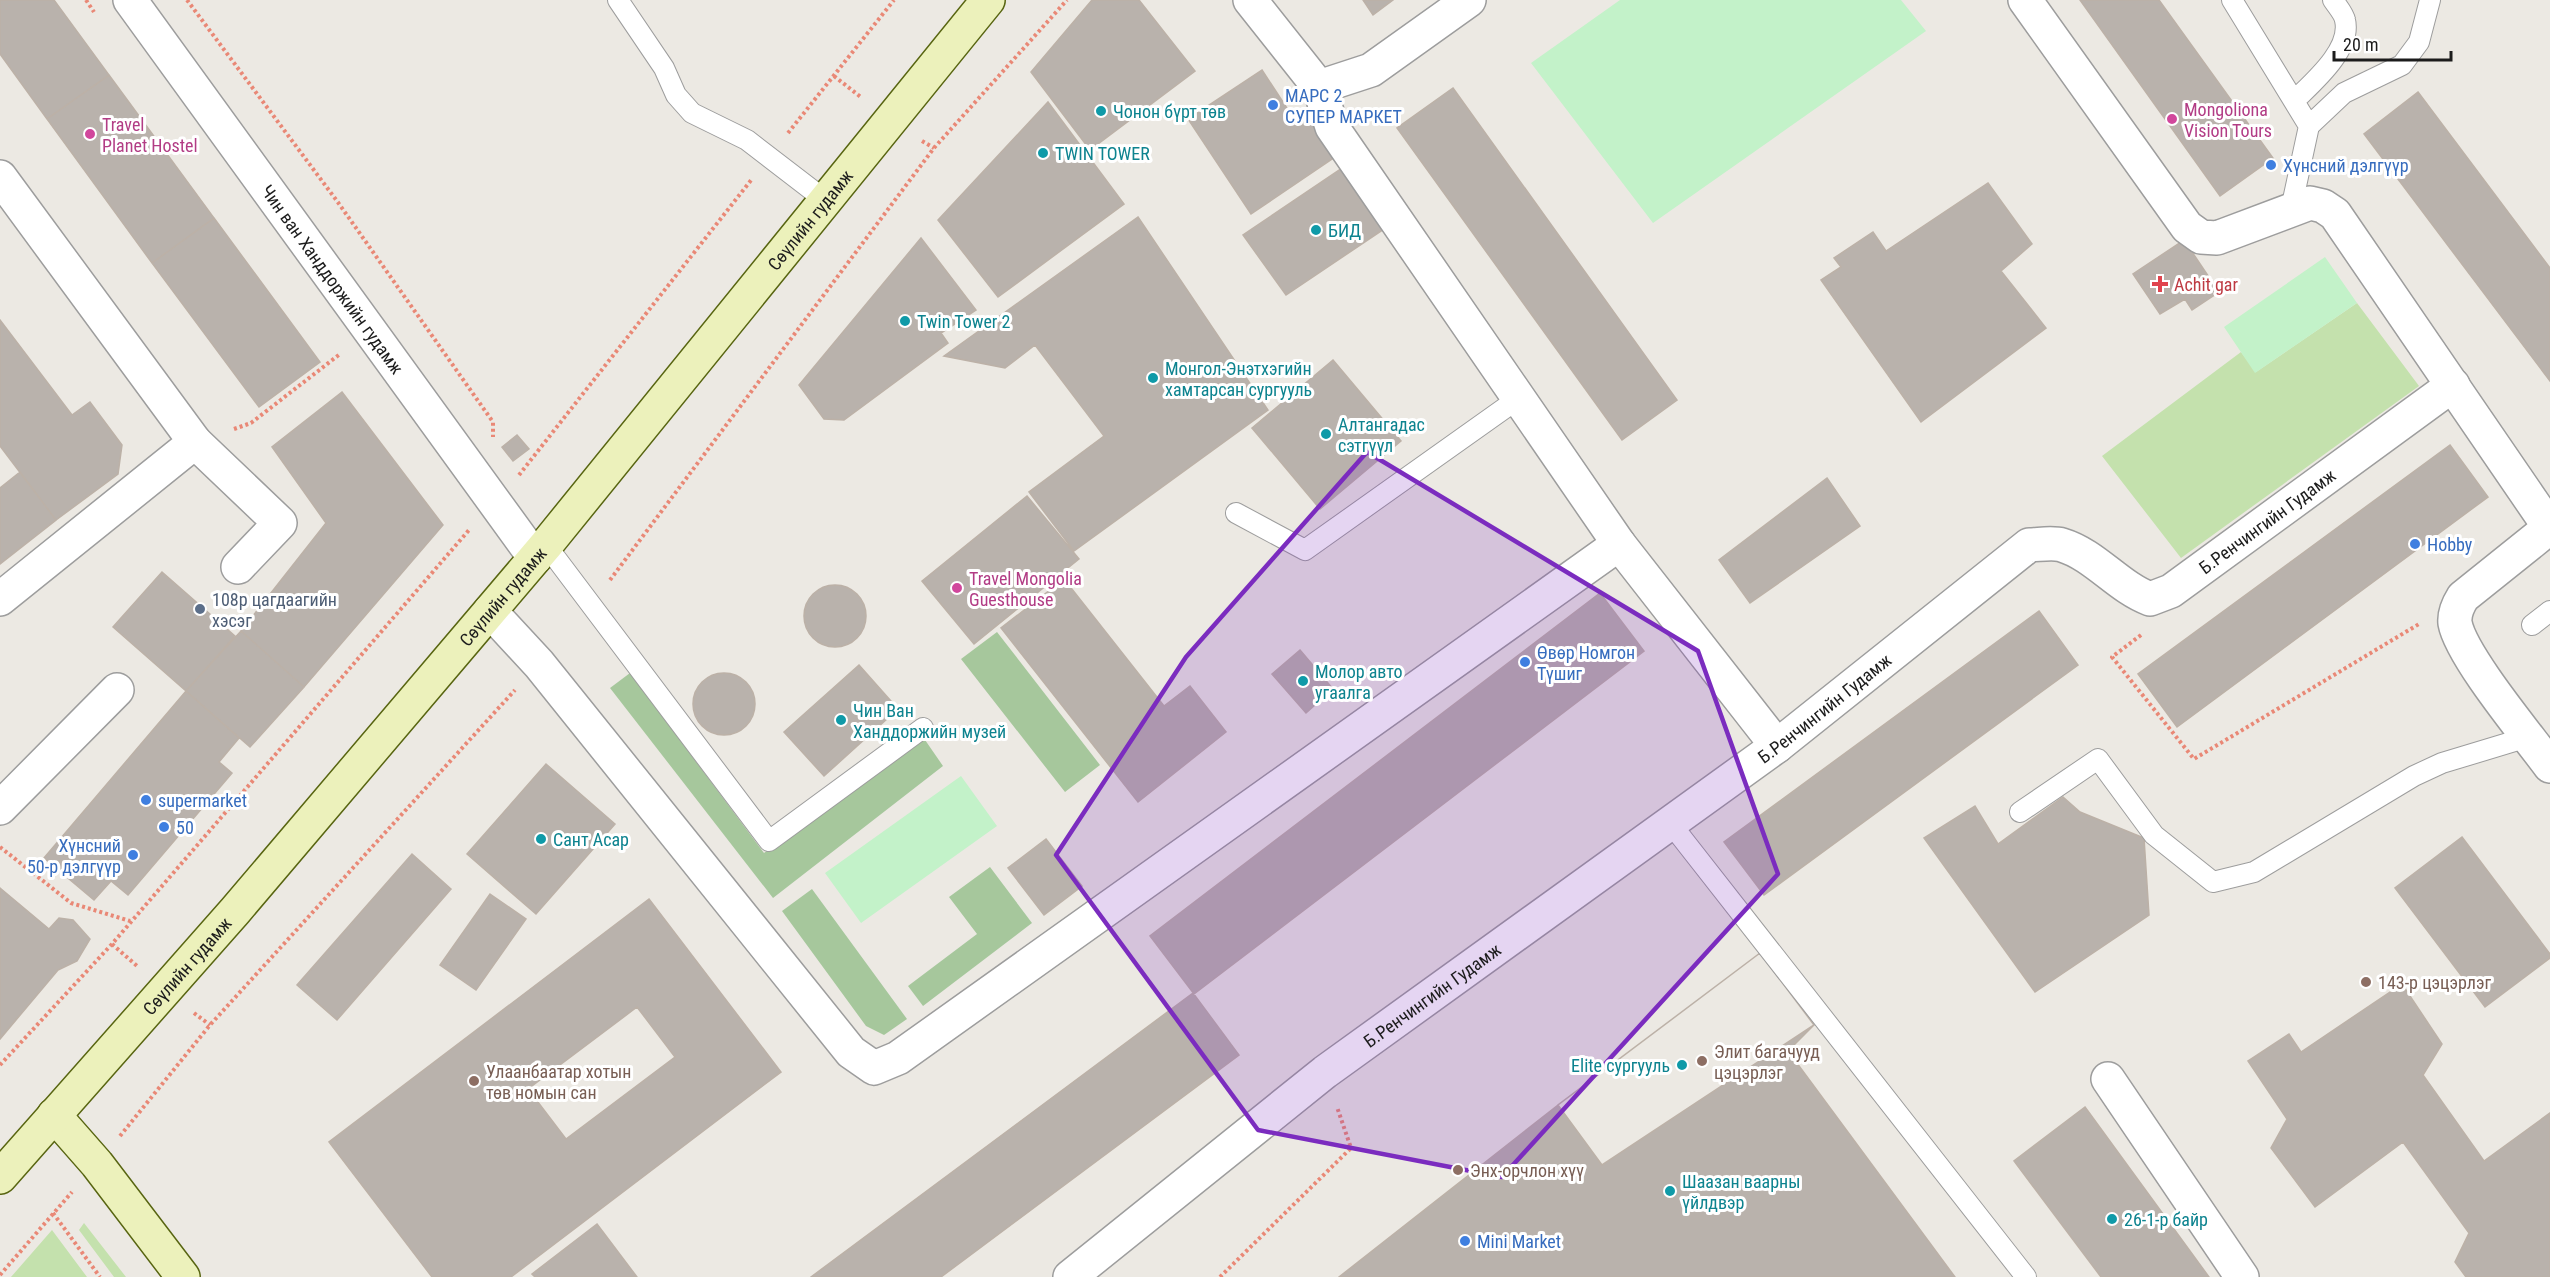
<svg xmlns="http://www.w3.org/2000/svg" width="2550" height="1277" font-family="'Roboto Condensed',sans-serif">
	<style>
		.grass { fill: #c4e1ad }
		.forest { fill: #a6c79c }
		.park { fill: #c3f2c9 }
		.building { fill: #b9b2ac; stroke: #bcb1a7; stroke-width: 1.5; fill-rule: evenodd }
		.lines { fill: none; stroke-linecap: round; stroke-linejoin: round }
		.service-casing { stroke: #9d9d9d; stroke-width: 22 }
		.minor-casing { stroke: #9d9d9d; stroke-width: 36 }
		.tertiary-casing { stroke: #9d9d9d; stroke-width: 36 }
		.secondary-casing { stroke: #586511; stroke-width: 36 }
		.path { stroke: #e98876; stroke-width: 4; stroke-dasharray: 3 3; stroke-linecap: butt }
		.service { stroke: #fff; stroke-width: 20 }
		.minor { stroke: #fff; stroke-width: 33 }
		.tertiary { stroke: #fff; stroke-width: 33 }
		.secondary { stroke: #ecf1bb; stroke-width: 33 }
		.marked { fill: #7b2cbf; fill-opacity: 0.2; stroke: #7b2cbf; stroke-width: 4.5; stroke-linejoin: round }
		.shop-dot { fill: #3f7fe0; stroke: #fff; stroke-width: 2 }
		.culture-dot { fill: #0f9aa8; stroke: #fff; stroke-width: 2 }
		.hotel-dot { fill: #d1479c; stroke: #fff; stroke-width: 2 }
		.health-dot { fill: #e0444e; stroke: #fff; stroke-width: 2 }
		.service-dot { fill: #5c6f8a; stroke: #fff; stroke-width: 2 }
		.education-dot { fill: #8d6e63; stroke: #fff; stroke-width: 2 }
		.labels { text-anchor: middle; dominant-baseline: central; stroke-width: 6; stroke-linejoin: round; paint-order: stroke }
		.shop-label { font-size: 18px; fill: #366cbe; stroke: #fff; text-anchor: start }
		.hotel-label { font-size: 18px; fill: #b23c85; stroke: #fff; text-anchor: start }
		.culture-label { font-size: 18px; fill: #0d838f; stroke: #fff; text-anchor: start }
		.street-label { font-size: 18px; fill: #1c1c1c; stroke: #fff }
		.health-label { font-size: 18px; fill: #be3a42; stroke: #fff; text-anchor: start }
		.service-label { font-size: 18px; fill: #4e5e75; stroke: #fff; text-anchor: start }
		.education-label { font-size: 18px; fill: #785e54; stroke: #fff; text-anchor: start }
	</style>
	<rect width="100%" height="100%" fill="#ece9e3"/>
	<path class="grass" d="M2357,303L2419,386L2181,558L2102,456L2241,352L2256,372Z
		M84,1223L126,1277H114L79,1230Z
		M52,1230L87,1277H11Z"/>
	<path class="forest" d="M997,632L1100,765L1065,792L961,659Z
		M630,673L764,853L923,737L943,766L773,898L610,688Z
		M990,867L1032,923L923,1006L908,986L977,934L949,897Z
		M812,889L907,1019L884,1035L866,1026L782,911Z"/>
	<path class="park" d="M1620,0H1901L1926,31L1653,223L1531,63Z
		M2325,257L2357,303L2255,373L2224,327Z
		M961,776L997,826L861,923L825,873Z"/>
	<path class="building" d="M0,0H54L109,75L47,119L0,54Z
		M1092,0H1139L1195,71L1090,150L1031,72Z
		M1363,0H1393L1373,15Z
		M2080,0H2159L2273,158L2220,196Z
		M1262,70L1296,122L1307,114L1335,157L1251,214L1188,119Z
		M109,75L214,218L152,263L47,119Z
		M1453,88L1677,400L1622,440L1397,128Z
		M2418,92L2550,268V381L2364,134Z
		M1048,102L1124,204L998,297L938,220Z
		M1348,164L1390,225L1286,295L1243,235Z
		M1988,183L2032,244L2001,271L2046,328L1921,422L1821,280L1841,267L1834,258L1873,232L1886,251Z
		M1138,217L1268,410L1074,551L1029,492L1104,436L1035,345L1005,368L944,356Z
		M214,218L320,362L259,407L152,263Z
		M921,238L976,310L941,333L948,343L844,420L824,419L799,385Z
		M2184,240L2219,292L2192,310L2185,299L2160,314L2133,274Z
		M0,320L72,415L90,402L122,445L118,474L56,520L0,446Z
		M1333,360L1401,441L1320,509L1252,428Z
		M342,392L443,525L304,687L241,631L326,523L272,447Z
		M517,435L529,449L513,461L502,447Z
		M2450,445L2488,497L2177,727L2138,674Z
		M20,472L56,520L0,564V488Z
		M1827,478L1860,526L1750,603L1719,560Z
		M1027,496L1079,559L974,644L922,581Z
		M162,572L235,636L186,691L113,627Z
		M1064,579L1164,706L1190,686L1226,732L1138,802L1001,628Z
		M804 616a31 31 0 1 1 62 0a31 31 0 1 1-62 0Z
		M1600,593L1644,651L1194,994L1150,936Z
		M2039,611L2078,665L1764,895L1724,842Z
		M241,631L304,687L250,747L186,691Z
		M1300,650L1333,689L1306,713L1272,674Z
		M859,665L898,709L824,776L784,732Z
		M693 704a31 31 0 1 1 62 0a31 31 0 1 1-62 0Z
		M186,691L239,738L219,762L232,773L128,895L111,881L94,900L44,858Z
		M546,764L615,824L536,914L467,854Z
		M2063,797L2080,812L2144,838L2149,915L2035,992L1924,838L1975,806L1998,844Z
		M2462,837L2550,954V958L2485,1007L2395,888Z
		M1046,839L1082,886L1044,915L1008,868Z
		M412,854L451,889L337,1020L297,985Z
		M0,888L49,929L59,918L73,920L90,939L77,961L58,970L0,1039Z
		M490,894L526,919L476,990L440,965Z
		M649,899L781,1072L511,1277H432L329,1142ZM637,1007L675,1057L566,1139L528,1089Z
		M1760,953L1814,1025L1788,1051L1955,1277H1339L1558,1105Z
		M1760,953L1814,1025L1602,1165L1558,1105Z
		M2402,984L2442,1044L2423,1075L2484,1161L2550,1113V1277H2466L2455,1262L2469,1233L2403,1142L2315,1207L2271,1148L2287,1119L2248,1061L2289,1034L2301,1052Z
		M1193,993L1239,1055L941,1277H811Z
		M2085,1107L2209,1277H2101L2014,1161Z
		M597,1224L637,1277H535L532,1274Z"/>
	<g class="lines">
		<g class="service-casing">
			<path id="service" d="M618,0L664,68L676,95L692,113L747,140L825,200
				M2232,0L2309,126
				M2294,101C2312,83 2352,50 2345,20C2344,14 2337,6 2333,0
				M2291,209L2309,126L2344,93L2402,65L2419,42L2430,0
				M1236,513L1305,550L1519,398
				M546,545L769,841L923,728
				M2532,625L2550,611
				M2020,812L2098,759L2154,835L2213,882L2254,872L2414,776L2442,763L2528,737
				M1671,824L2026,1277"/>
		</g>
		<g class="minor-casing">
			<g id="minor">
				<path d="M1250,0L1319,87L1371,70L1469,0"/>
				<path d="M2025,0L2187,227L2201,237L2217,238L2310,203L2323,206L2335,214L2550,528"/>
				<path d="M1319,87L1332,127L1619,544L1777,746"/>
				<path d="M0,177L195,442L0,599"/>
				<path d="M195,442L280,523L238,567"/>
				<path d="M2549,528L2463,597C2458,605 2454,614 2455,623C2461,656 2528,736 2550,766"/>
				<path d="M490,611L539,664L851,1052L874,1068L898,1058L1619,544"/>
				<path d="M0,808L117,690"/>
				<path d="M2108,1079L2242,1277"/>
				<path id="s1" d="M1070,1277L1325,1072L1777,746L2029,545C2038,545 2052,542 2062,545C2095,555 2118,587 2150,599L2171,591L2453,385"/>
			</g>
		</g>
		<g class="tertiary-casing">
			<g id="tertiary">
				<path id="s2" d="M130,0L535,558"/>
			</g>
		</g>
		<g class="secondary-casing">
			<g id="secondary">
				<path d="M54,1115L97,1164L183,1277"/>
				<path id="s3" d="M0,1177L235,911L546,545L988,0"/>
			</g>
		</g>
		<path class="path" d="M86,0L94,12
			M187,0L337,201L493,422V437
			M834,76L862,98
			M788,133L894,0
			M922,141L934,148
			M234,429L251,423L340,354
			M519,475L752,179
			M610,580L934,148L1067,0
			M2141,635L2112,657L2194,759L2419,624
			M0,847L71,903L130,921
			M112,944L137,966
			M194,1013L210,1025
			M0,1065L112,944L469,530
			M120,1136L210,1025L515,690
			M53,1213L100,1277
			M0,1275L72,1192
			M1220,1277L1351,1148L1337,1107"/>
		<use href="#service" class="service"/>
		<use href="#minor" class="minor"/>
		<use href="#tertiary" class="tertiary"/>
		<use href="#secondary" class="secondary"/>
	</g>
	<path class="marked" d="M1367,452L1698,651L1778,874L1502,1177L1258,1130L1056,855L1186,657Z"/>
	<g class="shop-dot">
		<circle cx="1273" cy="105" r="6"/>
		<circle cx="2271" cy="165" r="6"/>
		<circle cx="2415" cy="544" r="6"/>
		<circle cx="1525" cy="662" r="6"/>
		<circle cx="146" cy="800" r="6"/>
		<circle cx="164" cy="827" r="6"/>
		<circle cx="133" cy="855" r="6"/>
		<circle cx="1465" cy="1241" r="6"/>
	</g>
	<g class="culture-dot">
		<circle cx="1101" cy="111" r="6"/>
		<circle cx="1043" cy="153" r="6"/>
		<circle cx="1316" cy="230" r="6"/>
		<circle cx="905" cy="321" r="6"/>
		<circle cx="1153" cy="378" r="6"/>
		<circle cx="1326" cy="434" r="6"/>
		<circle cx="1303" cy="681" r="6"/>
		<circle cx="841" cy="720" r="6"/>
		<circle cx="541" cy="839" r="6"/>
		<circle cx="1682" cy="1065" r="6"/>
		<circle cx="1670" cy="1191" r="6"/>
		<circle cx="2112" cy="1219" r="6"/>
	</g>
	<g class="hotel-dot">
		<circle cx="2172" cy="119" r="6"/>
		<circle cx="90" cy="134" r="6"/>
		<circle cx="957" cy="588" r="6"/>
	</g>
	<path class="health-dot" d="M2157 275h6v6h6v6h-6v6h-6v-6h-6v-6h6z"/>
	<circle class="service-dot" cx="200" cy="609" r="6"/>
	<g class="education-dot">
		<circle cx="2366" cy="982" r="6"/>
		<circle cx="1702" cy="1061" r="6"/>
		<circle cx="474" cy="1081" r="6"/>
		<circle cx="1458" cy="1170" r="6"/>
	</g>
	<g class="labels">
		<g class="shop-label">
			<text x="1285" y="95">МАРС 2<tspan x="1285" dy="21">СУПЕР МАРКЕТ</tspan></text>
			<text x="2283" y="165">Хүнсний дэлгүүр</text>
			<text x="2427" y="544">Hobby</text>
			<text x="1537" y="652">Өвөр Номгон<tspan x="1537" dy="21">Түшиг</tspan></text>
			<text x="158" y="800">supermarket</text>
			<text x="176" y="827">50</text>
			<text x="121" y="845" text-anchor="end">Хүнсний<tspan x="121" dy="21">50-р дэлгүүр</tspan></text>
			<text x="1477" y="1241">Mini Market</text>
		</g>
		<g class="hotel-label">
			<text x="2184" y="109">Mongoliona<tspan x="2184" dy="21">Vision Tours</tspan></text>
			<text x="102" y="124">Travel<tspan x="102" dy="21">Planet Hostel</tspan></text>
			<text x="969" y="578">Travel Mongolia<tspan x="969" dy="21">Guesthouse</tspan></text>
		</g>
		<g class="culture-label">
			<text x="1113" y="111">Чонон бүрт төв</text>
			<text x="1055" y="153">TWIN TOWER</text>
			<text x="1328" y="230">БИД</text>
			<text x="917" y="321">Twin Tower 2</text>
			<text x="1165" y="368">Монгол-Энэтхэгийн<tspan x="1165" dy="21">хамтарсан сургууль</tspan></text>
			<text x="1338" y="424">Алтангадас<tspan x="1338" dy="21">сэтгүүл</tspan></text>
			<text x="1315" y="671">Молор авто<tspan x="1315" dy="21">угаалга</tspan></text>
			<text x="853" y="710">Чин Ван<tspan x="853" dy="21">Ханддоржийн музей</tspan></text>
			<text x="553" y="839">Сант Асар</text>
			<text x="1670" y="1065" text-anchor="end">Elite сургууль</text>
			<text x="1682" y="1181">Шаазан ваарны<tspan x="1682" dy="21">үйлдвэр</tspan></text>
			<text x="2124" y="1219">26-1-р байр</text>
		</g>
		<g class="street-label">
			<text stroke="none"><textPath href="#s3" startOffset="1254">Сөүлийн гудамж</textPath></text>
			<text stroke="none"><textPath href="#s2" startOffset="345">Чин ван Ханддоржийн гудамж</textPath></text>
			<text stroke="none"><textPath href="#s1" startOffset="1485">Б.Ренчингийн Гудамж</textPath></text>
			<text stroke="none"><textPath href="#s3" startOffset="768">Сөүлийн гудамж</textPath></text>
			<text stroke="none"><textPath href="#s1" startOffset="945">Б.Ренчингийн Гудамж</textPath></text>
			<text stroke="none"><textPath href="#s3" startOffset="282">Сөүлийн гудамж</textPath></text>
			<text stroke="none"><textPath href="#s1" startOffset="459">Б.Ренчингийн Гудамж</textPath></text>
		</g>
		<g class="health-label">
			<text x="2174" y="284">Achit gar</text>
		</g>
		<g class="service-label">
			<text x="212" y="599">108р цагдаагийн<tspan x="212" dy="21">хэсэг</tspan></text>
		</g>
		<g class="education-label">
			<text x="2378" y="982">143-р цэцэрлэг</text>
			<text x="1714" y="1051">Элит багачууд<tspan x="1714" dy="21">цэцэрлэг</tspan></text>
			<text x="486" y="1071">Улаанбаатар хотын<tspan x="486" dy="21">төв номын сан</tspan></text>
			<text x="1470" y="1170">Энх-орчлон хүү</text>
		</g>
	</g>
	<path d="M2334 51v9h117v-9" fill="none" stroke="#1c1c1c" stroke-width="3"/>
	<text x="2343" y="51" font-size="18" fill="#1c1c1c" stroke="#ffffff" stroke-width="4.5" paint-order="stroke">20 m</text>
</svg>
